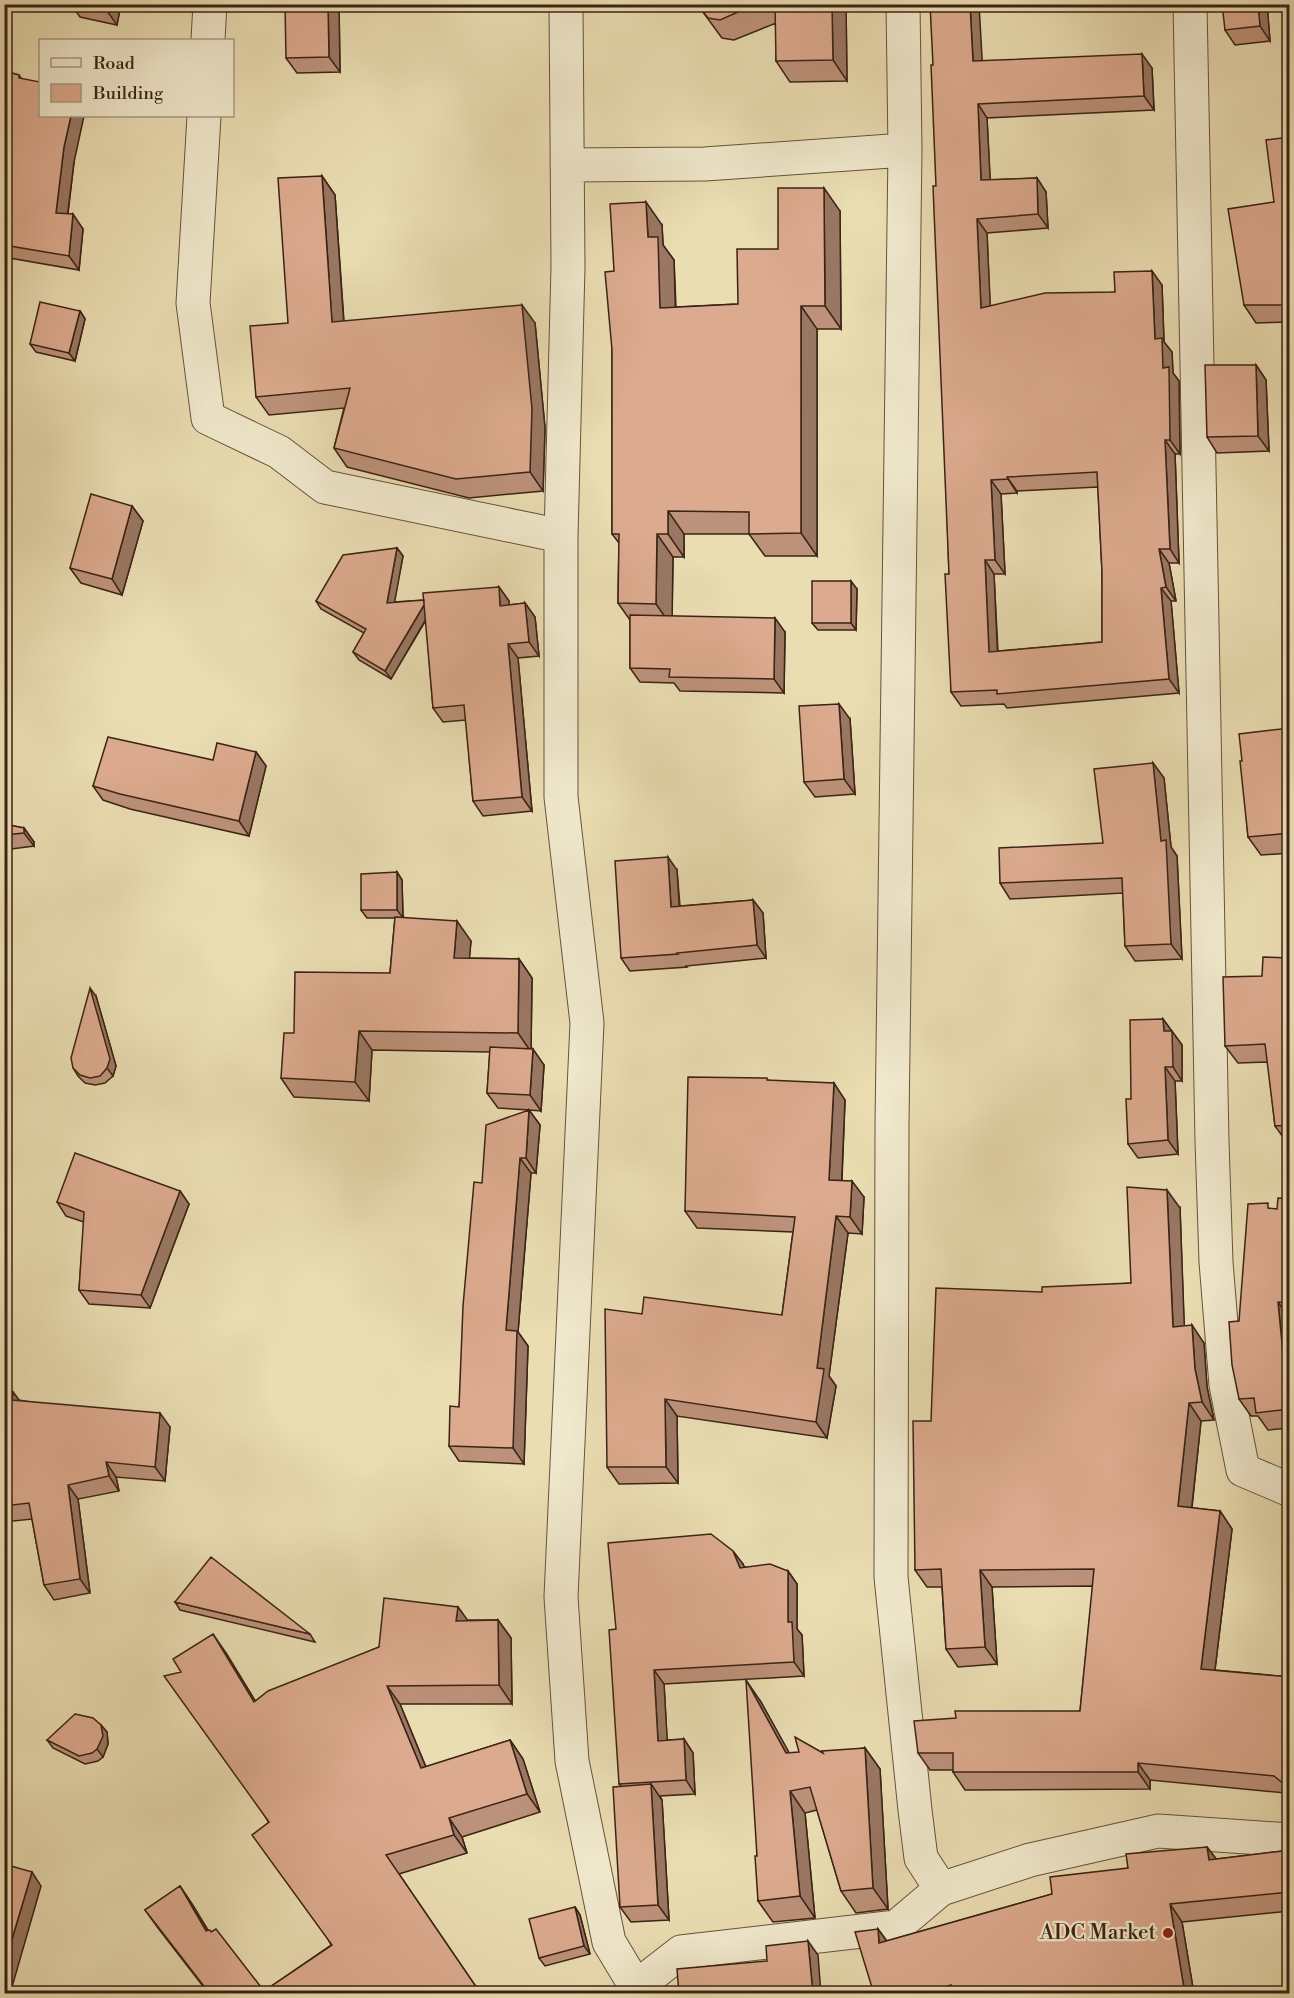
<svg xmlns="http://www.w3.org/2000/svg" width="1294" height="1998" font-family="'Libre Bodoni',serif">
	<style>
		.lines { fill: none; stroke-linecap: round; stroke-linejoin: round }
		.street-casing { stroke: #67523c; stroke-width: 35 }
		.street { stroke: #f1e9cd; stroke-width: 33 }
		.wall { fill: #bd927a; stroke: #3b2315; stroke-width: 1.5; fill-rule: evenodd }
		.shaded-wall { fill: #9a7763; stroke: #3b2315; stroke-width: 1.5 }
		.building { fill: #dcaa8e; stroke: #3b2315; stroke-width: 1.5; fill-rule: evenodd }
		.poi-dot { fill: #8f2418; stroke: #f1e9cd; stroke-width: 2 }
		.labels { text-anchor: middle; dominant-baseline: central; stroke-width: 4.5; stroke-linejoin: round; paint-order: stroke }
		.poi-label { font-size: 21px; fill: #3b2315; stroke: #f1e9cd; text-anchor: end }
	</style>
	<rect width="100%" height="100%" fill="#eaddb2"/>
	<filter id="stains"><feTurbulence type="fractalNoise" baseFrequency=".00333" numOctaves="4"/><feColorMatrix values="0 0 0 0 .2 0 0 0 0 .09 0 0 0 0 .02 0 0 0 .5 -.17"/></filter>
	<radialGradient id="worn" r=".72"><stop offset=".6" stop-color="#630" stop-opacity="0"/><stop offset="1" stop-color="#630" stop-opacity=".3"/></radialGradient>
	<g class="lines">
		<g class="street-casing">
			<path id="street" d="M566,4L568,267L561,536V797L587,1023L561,1597L572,1761L609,1942L636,1987L631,1994
				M903,4L905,150L892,1125L891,1577L915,1810L921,1858L941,1889L1030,1860L1158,1831L1290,1840
				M1190,4L1212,1141L1216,1262L1226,1385L1243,1470L1290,1490
				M208,40L210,4
				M204,116L193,303L208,418L279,452L325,487L561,536
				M567,165L705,164L905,150
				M636,1987L681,1952L896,1927L941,1889"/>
		</g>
		<use href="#street" class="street"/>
	</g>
	<path class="wall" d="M71,4H121L117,25L80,17Z
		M339,4L340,72L297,73L286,58Z
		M697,4H846L847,81L790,82L776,61V23L734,40L722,38Z
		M1267,4L1270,41L1235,45L1225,30Z
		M982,61L1152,68L1154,110L987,118L990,180L1037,178L1046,192L1048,228L987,233L990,306L1115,292L1162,285L1164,342L1172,352L1173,373L1179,381L1180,454H1175L1179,563H1169L1176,601H1171L1179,693L1007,708L1004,704L961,706L951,692L949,574L933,65ZM1098,487L1102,572V642L998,651L994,574H1005L1001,494L1017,493V491Z
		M4,71L19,75L74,162L68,214L83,229L79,270L4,257Z
		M1290,137V322L1256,323L1244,305L1274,202Z
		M322,176L335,195L344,321L535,323L545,428L543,491L469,498L347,467L334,448L344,408L269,415L256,397L288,323Z
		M840,211L841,329H817V556H765L749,534H684V557H673L672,616L785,632L784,693L680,691L674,683L640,682L630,668V620L618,603L619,543L612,534V350L614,271L662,225L663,245L674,260L676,307L738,304L778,249Z
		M80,311L85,319L75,361L36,352L30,344Z
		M1256,365L1266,380L1269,451L1217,453L1207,437Z
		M132,506L143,521L122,595L81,583L70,568Z
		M397,548L403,556L394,602L424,600L499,587L509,601V605L525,603L535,617L539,656L518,658L532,811L483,816L473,801L466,720L443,722L433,708L426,620L391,679L359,660L353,652L364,633L321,609L316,601Z
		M857,589L856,630H818L812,623Z
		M850,719L855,794L815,797L804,782Z
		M1290,728V853L1261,855L1248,837L1242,761Z
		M256,752L266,766L249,836L130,809L103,800L93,786Z
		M1153,763L1164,778L1171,847L1177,856L1182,959L1135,961L1125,946L1123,893L1010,899L1000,883L1103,843Z
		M4,824L24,828L34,842V846L4,850Z
		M677,870L680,906L753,900L763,913L766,958L686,966L687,967L630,971L621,958Z
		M397,872L402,880L403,917L471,941L469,958L519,959L532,978L531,1049L544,1065L541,1111L529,1110L540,1125L536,1173H531L518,1332L528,1346L524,1464L459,1461L449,1446L459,1407L482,1183L529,1110L498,1108L487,1093L490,1052L372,1050L369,1101L294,1097L281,1078L390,973L395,918H367L361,910Z
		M1290,958V1144H1288L1275,1126L1268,1062L1238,1063L1225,1046L1262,976Z
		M96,996L116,1066L113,1076L105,1083L95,1085L85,1083L78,1076L73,1068Z
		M1163,1019L1182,1045V1081H1175L1178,1154L1138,1158L1128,1144L1131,1099Z
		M768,1080L845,1100L842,1180L864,1197L862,1234L848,1233L829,1376L836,1386L827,1438L677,1416L678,1483L619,1484L607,1467L642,1314L782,1315L793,1232L697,1228L685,1211Z
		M180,1191L189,1204L150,1308L89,1304L79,1290L84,1222L66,1216L57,1202Z
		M1290,1199V1428L1268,1430L1258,1416H1251L1239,1399V1321L1272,1209H1277Z
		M1180,1208L1184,1326L1204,1343L1207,1387L1214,1420L1201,1421L1192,1508L1220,1511L1232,1529L1215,1670L1290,1677V1796L1286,1793L1150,1780V1789L965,1790L953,1772V1770H930L918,1753L1080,1711L1093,1586L992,1587L997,1664L958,1667L946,1649L942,1587H927L915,1570L931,1421L1042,1292L1131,1283Z
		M4,1392H13L19,1400L170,1427L165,1481L116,1477L119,1491L78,1499L90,1593L54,1600L44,1585L32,1519L4,1522Z
		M743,1564L744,1567L788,1571L797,1584V1629L802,1635L804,1676L664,1684L667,1740L684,1739L693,1753L695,1794L660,1796L662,1800L669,1920L631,1922L620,1907L621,1786L619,1784L616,1629Z
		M175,1602L310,1634L315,1642L180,1610Z
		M458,1607L467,1620H498L511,1638L512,1704H400L426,1767L510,1740L523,1759L540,1812L462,1837L467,1853L399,1874L481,1994H209L158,1928L145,1910L180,1886L192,1904L208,1930L264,1991L331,1945L269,1823L181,1672L226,1653L255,1701L379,1647Z
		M761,1702L789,1753H823L865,1748L880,1769L888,1909L856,1913L841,1891L817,1810L805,1813L815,1918L773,1922L758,1901L757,1856Z
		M101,1725L107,1732L108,1744L103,1757L98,1761L85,1764L53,1748L47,1740Z
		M1207,1847L1216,1859L1283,1851L1290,1859V1911L1182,1922L1194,1994H874L878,1929L887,1941L1052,1894L1128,1868Z
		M575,1907L580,1915L590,1954L545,1966L539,1958Z"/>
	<path class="shaded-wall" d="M108,4H121L117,25L107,11Z
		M328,4H339L340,72L329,57Z
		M832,4H846L847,81L833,60Z
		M970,4H979L983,75L973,61Z
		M1258,4H1267L1270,41L1260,26Z
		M1142,54L1152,68L1154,110L1144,96Z
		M978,104L987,118L991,194L981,180Z
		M71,116H84L74,162L66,227L56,213L64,147Z
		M322,176L335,195L345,341L332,322Z
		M1037,178L1046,192L1048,228L1038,214Z
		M824,188L840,211L841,329L825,306Z
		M646,202L662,225L663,245L674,260L676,331L660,308L648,237Z
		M73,214L83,229L79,270L69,256Z
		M977,219L987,233L991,322L981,308Z
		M1152,271L1162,285L1164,342L1172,352L1173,373L1179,381L1180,454L1170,440L1163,368L1155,339Z
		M522,305L535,323L545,428L543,491L530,472Z
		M801,306L817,329V556L801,533Z
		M80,311L85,319L75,361L69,353Z
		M1256,365L1266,380L1269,451L1258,436Z
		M1165,440L1175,454L1179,563L1170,549Z
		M1007,477L1017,491V493L1008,479Z
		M991,480L1001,494L1005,574L995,560Z
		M132,506L143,521L122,595L112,579Z
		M668,511L684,534V557L668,534Z
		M657,534L673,557L672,627L656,604Z
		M397,548L403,556L393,611L387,603Z
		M1159,549L1169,563L1176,601L1166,587Z
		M985,560L994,574L998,666L989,652Z
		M851,581L857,589L856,630L851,623Z
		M499,587L509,601L510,620L500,606Z
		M1161,588L1171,601L1179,693L1169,679Z
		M427,600L433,607L391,679L385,671Z
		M525,603L535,617L539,656L529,642Z
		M775,618L785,632L784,693L774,679Z
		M508,644L518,658L532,811L522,797Z
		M839,704L850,719L855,794L844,779Z
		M256,752L266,766L249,836L239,821Z
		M1153,763L1164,778L1171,847L1177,856L1182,959L1171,944Z
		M24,828L34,842V846L24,833Z
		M668,857L677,870L680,920L671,907Z
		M397,872L402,880L403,918L397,910Z
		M753,900L763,913L766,958L757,945Z
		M457,921L471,941L468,977L454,958Z
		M519,959L532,978L531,1052L518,1033Z
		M90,988L96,996L116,1066L113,1076L107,1068Z
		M1163,1019L1182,1045V1081L1173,1067L1164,1031Z
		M359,1031L372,1050L369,1101L355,1082Z
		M533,1049L544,1065L541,1111L530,1095Z
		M1165,1067L1175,1081L1178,1154L1168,1140Z
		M834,1083L845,1100L841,1196L829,1180Z
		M529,1110L540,1125L536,1173L526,1158Z
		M520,1158L531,1173L518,1332L528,1346L524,1464L513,1448L506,1330Z
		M852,1181L864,1197L862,1234L850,1217Z
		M1167,1190L1180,1208L1185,1344L1173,1327Z
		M180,1191L189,1204L150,1308L141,1295Z
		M836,1216L848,1233L829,1376L836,1386L827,1438L816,1422L817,1368Z
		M1278,1302L1290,1319V1381L1285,1374Z
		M1192,1325L1204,1343L1207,1387L1214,1420L1202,1402L1195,1369Z
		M13,1392L23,1406L12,1400Z
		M665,1399L677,1416L678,1483L666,1467Z
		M1189,1403L1201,1421L1190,1523L1178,1506Z
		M160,1413L170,1427L165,1481L155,1467Z
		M106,1462L116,1477L119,1491L109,1476Z
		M68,1485L78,1499L90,1593L80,1579Z
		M1220,1511L1232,1529L1213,1686L1201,1669Z
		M733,1551L743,1564L750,1581L740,1568Z
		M980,1570L992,1587L997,1664L985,1647Z
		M788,1571L797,1584V1629L802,1635L804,1676L794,1662L788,1622Z
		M458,1607L471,1625L456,1621Z
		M498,1620L511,1638L512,1704L499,1685Z
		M213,1634L226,1653L267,1720L254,1702Z
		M654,1670L664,1684L668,1754L658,1741Z
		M746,1680L761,1702L801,1774L786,1753Z
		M387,1686L400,1704L434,1787L421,1768Z
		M101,1725L107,1732L108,1744L103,1757L97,1749Z
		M684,1739L693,1753L695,1794L686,1780Z
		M510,1740L523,1759L540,1812L527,1794Z
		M865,1748L880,1769L888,1909L873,1888Z
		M1138,1763L1150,1780V1789L1138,1772Z
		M1290,1779V1792L1285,1785Z
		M651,1784L662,1800L669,1920L658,1905Z
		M790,1791L805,1813L815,1918L800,1896Z
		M449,1818L462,1837L467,1853L454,1835Z
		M1207,1847L1220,1864L1209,1860Z
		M1283,1851L1290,1859V1894L1289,1892Z
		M32,1872L41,1886L10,1994H4V1966Z
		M180,1886L192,1904L219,1949L206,1931Z
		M1170,1904L1182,1922L1194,1994H1185Z
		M575,1907L580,1915L590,1954L584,1946Z
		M878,1929L891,1947L879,1943Z
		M808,1941L818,1955L821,1994H813Z"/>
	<path class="building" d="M78,4H108L107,11Z
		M285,4H328L329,57L286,58Z
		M697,4H756L720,20L708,18Z
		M775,4H832L833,60L776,61Z
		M930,4H970L973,61L1142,54L1144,96L978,104L981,180L1037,178L1038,214L977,219L981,308L1045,293L1115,292L1114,272L1152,271L1155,339L1162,338L1163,368L1169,367L1170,440H1165L1170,549H1159L1166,587L1161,588L1169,679L997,694V690L951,692L945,574H949L933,186H936L931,65H933ZM1097,472L1102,572V642L989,652L985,560H995L991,480L1008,479L1007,477Z
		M1222,4H1258L1260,26L1225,30Z
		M4,71L19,75V78L40,82V116H71L64,147L56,213L73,214L69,256L4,245Z
		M1290,137V305H1244L1228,209L1274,202L1266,140Z
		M322,176L332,322L522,305L532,409L530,472L456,479L334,448L350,388L256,397L250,326L288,323L278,178Z
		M778,188H824L825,306H801V533L749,534V512L668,511V534H657L656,604L618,603L619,534H612V350L605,272L614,271L610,204L646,202L648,237H658L660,308L738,304L737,249H778Z
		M40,302L80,311L69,353L30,344Z
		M1205,365H1256L1258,436L1207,437Z
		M91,494L132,506L112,579L70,568Z
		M397,548L387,603L424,600V605L385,671L353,652L366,629L316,601L343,555Z
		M812,581H851V623H812Z
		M499,587L500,606L525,603L529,642L508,644L522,797L473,801L464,705L433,708L423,593Z
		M630,615L775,618L774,679L669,677L670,669L630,668Z
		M839,704L844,779L804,782L799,706Z
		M1290,728V833L1248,837L1240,761H1242L1239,734Z
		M108,737L213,760L217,743L256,752L239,821L120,794L93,786Z
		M1153,763L1161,841L1166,840L1171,944L1125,946L1122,878L1000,883L999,848L1103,843L1094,769Z
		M4,824L24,828V833L4,835Z
		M668,857L671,907L753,900L757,945L677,953L678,954L621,958L615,861Z
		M397,872V910H361V874Z
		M395,917L457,921L454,958L519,959L518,1033L359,1031L355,1082L281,1078L284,1033H294L295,972L390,973Z
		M1263,957L1290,958V1125L1275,1126L1265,1044L1225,1046L1223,977L1262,976Z
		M90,988L110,1059L107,1068L100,1076L90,1078L80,1075L73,1068L71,1058Z
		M1163,1019L1164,1031H1172L1173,1067H1165L1168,1140L1128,1144L1126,1099H1131L1130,1020Z
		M490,1047L533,1049L530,1095L487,1093Z
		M688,1077L767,1078V1080L834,1083L829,1180L852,1181L850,1217L836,1216L817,1368L824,1369L816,1422L665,1399L666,1467H607L605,1309L642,1314L644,1297L782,1315L795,1217L685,1211Z
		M529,1110L526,1158H520L506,1330L517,1331L513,1448L449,1446L450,1406L459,1407L463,1306L474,1182L482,1183L486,1125Z
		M75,1153L180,1191L141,1295L79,1290L84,1212L57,1202Z
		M1127,1187L1167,1190L1173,1327L1192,1325L1195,1369L1202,1402L1189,1403L1178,1506L1220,1511L1201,1669L1290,1677V1779L1285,1785L1274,1776L1138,1763V1772H953V1753H918L914,1721L956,1718L955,1711H1080L1094,1569L980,1570L985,1647L946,1649L941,1569L915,1570L913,1421H931L936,1288L1042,1292V1287L1131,1283Z
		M1278,1198L1290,1199V1303L1278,1302L1285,1374H1290V1409L1256,1413L1254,1398L1239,1399L1232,1365L1229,1322L1239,1321L1248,1204L1268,1203V1208L1277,1209Z
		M4,1392H13L12,1400L160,1413L155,1467L106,1462L109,1476L68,1485L80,1579L44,1585L29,1503L4,1506Z
		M711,1534L733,1551L740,1568L770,1564L788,1571V1622H792L794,1662L654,1670L658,1741L684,1739L686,1780L619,1784L609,1630L616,1629L608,1543Z
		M211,1557L310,1634L175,1602Z
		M384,1598L458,1607L456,1621L498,1620L499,1685L387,1686L421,1768L510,1740L527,1794L449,1818L454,1835L386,1855L481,1994H210L145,1910L180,1886L206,1931L210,1930L211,1932L216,1929L264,1991L332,1945L252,1835L269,1822L164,1676L181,1672L173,1659L213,1634L254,1702L268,1691L379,1647Z
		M746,1680L786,1753L799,1752L795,1737L823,1753L822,1751L865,1748L873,1888L841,1891L810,1787L790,1791L800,1896L758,1901L755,1856H757Z
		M75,1714L93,1718L101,1725L103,1736L97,1749L92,1753L79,1756L47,1740Z
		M651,1784L658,1905L620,1907L613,1787Z
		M1207,1847L1209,1860L1283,1851L1289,1892L1170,1904L1185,1994H954L951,1985L923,1994H874L855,1932L878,1929L879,1943L1052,1894L1050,1877L1128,1868L1126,1854Z
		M4,1864L32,1872L4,1966Z
		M575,1907L584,1946L539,1958L529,1919Z
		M808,1941L813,1994H679L677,1969L767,1961L766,1946Z"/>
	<circle class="poi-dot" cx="1168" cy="1933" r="6"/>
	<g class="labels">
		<g class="poi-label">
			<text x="1156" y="1933">ADC Market</text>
		</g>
	</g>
	<rect width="1294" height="1998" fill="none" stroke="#eaddb2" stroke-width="24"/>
	<rect x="6" y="6" width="1282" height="1986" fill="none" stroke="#3b2315" stroke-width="3"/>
	<rect x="12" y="12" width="1270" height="1974" fill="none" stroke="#3b2315" stroke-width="1.5"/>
	<rect x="39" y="39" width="195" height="78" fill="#f1e9cd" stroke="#a89a83" stroke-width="1.5"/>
	<rect x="51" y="58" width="30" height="9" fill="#f1e9cd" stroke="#a89a83" stroke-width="1.5"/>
	<text x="93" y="69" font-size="18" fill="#3b2315">Road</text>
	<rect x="51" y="84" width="30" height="18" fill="#dcaa8e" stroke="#a89a83" stroke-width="1.5"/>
	<text x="93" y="99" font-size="18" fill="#3b2315">Building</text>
	<rect width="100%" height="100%" filter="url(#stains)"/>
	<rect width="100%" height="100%" fill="url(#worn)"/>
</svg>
